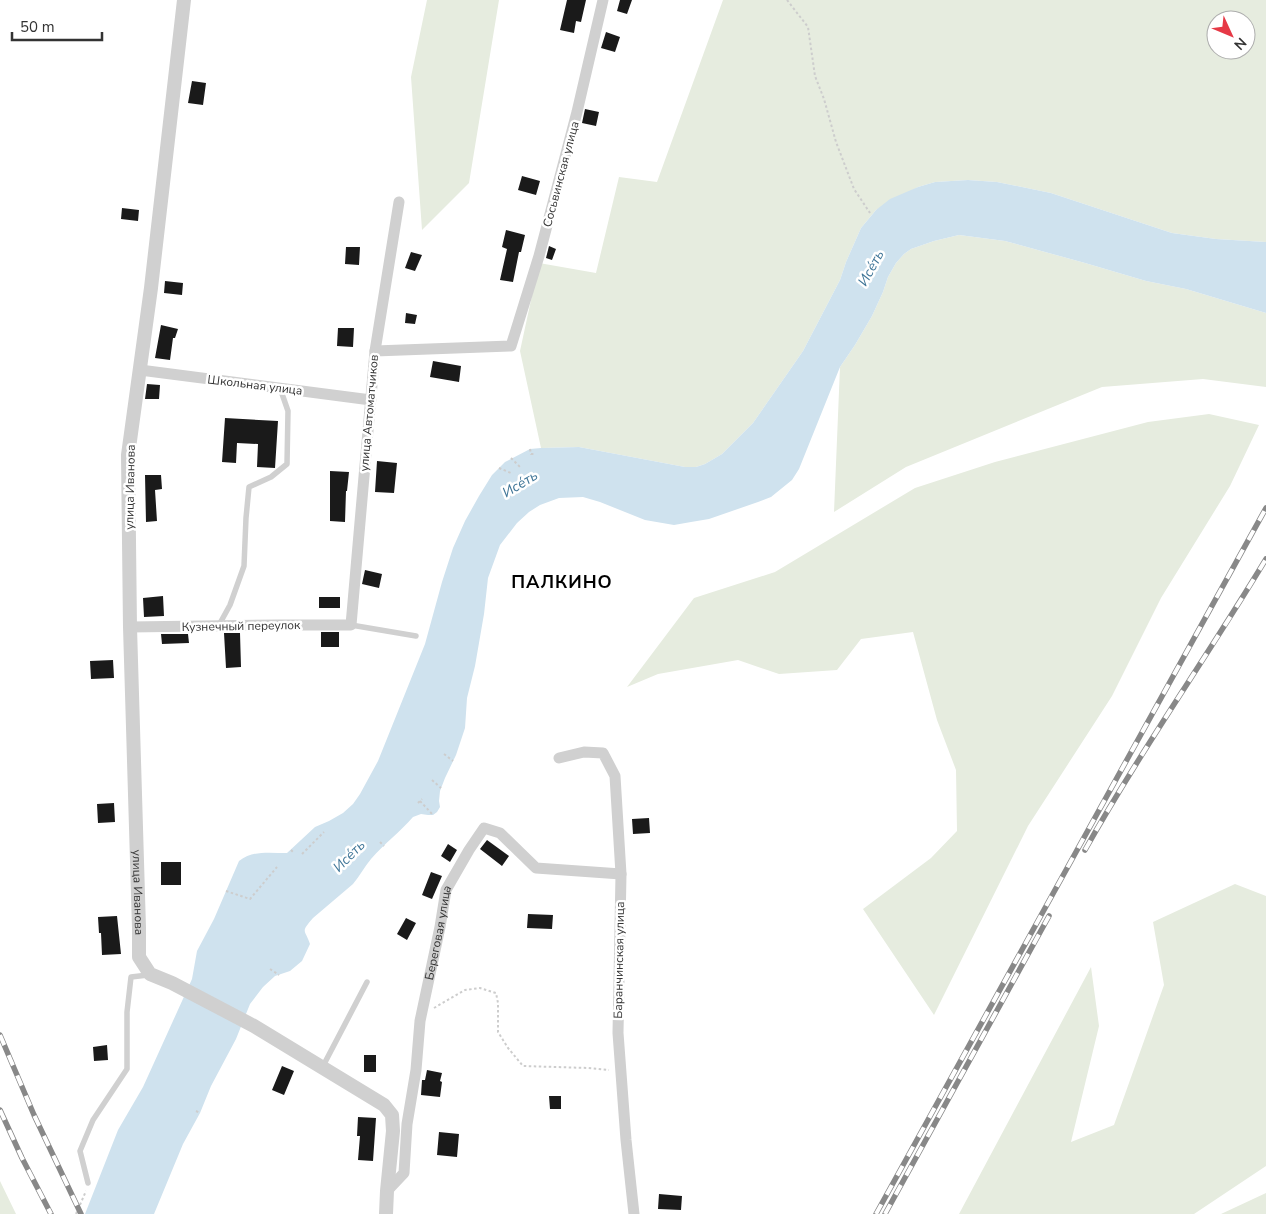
<svg xmlns="http://www.w3.org/2000/svg" width="1266" height="1214" font-family="'Nunito Sans',sans-serif">
	<style>
		.green { fill: #e6ecdf; fill-rule: evenodd }
		.water { fill: #cfe2ee }
		.building { fill: #1a1a1a }
		.lines { fill: none; stroke-linecap: round; stroke-linejoin: round }
		.path { stroke: #cdcdcd; stroke-width: 2; stroke-dasharray: 2.5 2.5; stroke-linecap: butt }
		.service { stroke: #d0d0d0; stroke-width: 5.5 }
		.minor { stroke: #d0d0d0; stroke-width: 11 }
		.tertiary { stroke: #d0d0d0; stroke-width: 14 }
		.rail-casing { stroke: #888; stroke-width: 5.5 }
		.rail { stroke: #fff; stroke-width: 4; stroke-dasharray: 11; stroke-linecap: butt }
		.labels { text-anchor: middle; dominant-baseline: central; stroke-width: 5; stroke-linejoin: round; paint-order: stroke }
		.street-label { font-size: 12px; fill: #333; stroke: #fff }
		.water-label { font-size: 14px; font-style: italic; fill: #3f7597; stroke: #fff }
		.district-label { font-size: 18px; font-weight: bold; letter-spacing: 1px; fill: #000; stroke: #fff }
	</style>
	<rect width="100%" height="100%" fill="#fff"/>
	<path class="green" d="M427,0H499L469,183L422,230L411,77Z
		M723,0H1266V242L1216,239L1172,233L1051,193L997,182L968,180L935,182L918,187L876,210L861,228L846,262L840,280L803,351L753,423L722,454L705,464L696,467H685L579,447L541,448L520,351L539,263L596,273L619,177L657,182ZM1216,20H1246V50H1216Z
		M959,235L1005,241L1085,263L1146,281L1186,289L1266,313V387L1203,379L1102,387L906,467L834,512L840,367L855,345L872,316L883,292L888,277L896,263L904,254L911,249L934,241Z
		M1209,414L1259,425L1230,486L1161,598L1112,696L1028,826L934,1015L863,909L931,858L957,831L956,770L937,720L913,632L861,639L837,670L779,674L738,660L658,674L627,687L694,598L775,572L915,488L995,462L1148,422Z
		M1235,884L1266,896V1166L1194,1214H959L1091,967L1099,1026L1071,1142L1114,1125L1164,985L1153,922Z
		M0,1181L16,1214H0Z
		M1266,1193V1214H1221Z"/>
	<path class="water" d="M968,180L997,182L1051,193L1172,233L1216,239L1266,242V313L1186,289L1146,281L1085,263L1005,241L959,235L934,241L911,249L904,254L896,263L888,277L883,292L872,316L855,345L840,367L799,469L792,480L771,497L758,502L709,519L691,522L674,525L645,520L600,502L583,497L559,498L540,505L529,512L517,523L500,545L488,578L484,614L475,666L467,698L465,728L456,755L445,778L440,791L439,801L440,807L437,812L433,815H428L421,814L413,817C400,832 384,844 371,859C364,867 360,876 353,884L313,918C300,933 305,929 310,944L302,961L290,971L275,976L263,987L250,1004L236,1039L211,1086L200,1113L183,1144L154,1214H85L118,1130L143,1087L153,1065L192,979L197,951L214,919L239,861C253,850 270,853 287,853L315,827L329,821L343,813L353,804L360,794L378,761L425,644L442,582L453,548L465,521L479,496L492,475L505,462L530,449L541,448L579,447L685,467H696L705,464L722,454L753,423L803,351L840,280L846,262L861,228L876,210L890,199L918,187L935,182Z"/>
	<path class="building" d="M567,0H586L581,22L576,21L574,33L560,30Z
		M620,0H632L627,14L617,11Z
		M606,32L620,37L615,52L601,48Z
		M192,81L206,83L203,105L188,103Z
		M585,109L599,112L596,126L582,123Z
		M522,176L540,181L536,195L518,190Z
		M122,208L139,210L138,221L121,219Z
		M506,230L525,235L521,252H519L513,282L500,280L507,249L502,247Z
		M549,246L556,249L552,260L546,258Z
		M346,247H360L359,265L345,264Z
		M411,252L422,255L415,271L405,268Z
		M165,281L183,283L182,295L164,293Z
		M406,313L417,315L415,324L405,323Z
		M161,325L178,329L175,338H173L170,360L155,358Z
		M338,328H354L353,347L337,346Z
		M433,361L461,366L459,382L430,377Z
		M147,384L160,385L159,399H145Z
		M225,418L278,421L275,468L257,467L258,444L237,443L236,463L222,462Z
		M377,461L397,463L394,493L375,492Z
		M330,471L349,472L347,491H346L345,522L330,521Z
		M145,475H161L162,489L155,490L157,521L146,522Z
		M365,570L382,574L379,588L362,584Z
		M163,596L164,616L144,617L143,598Z
		M319,597H340V608H319Z
		M321,632H339V647H321Z
		M224,633H240L241,667L226,668Z
		M161,634H188L189,643L162,644Z
		M113,660L114,678L91,679L90,661Z
		M114,803L115,822L98,823L97,804Z
		M649,818L650,833L633,834L632,819Z
		M487,840L509,856L502,866L480,849Z
		M448,844L457,850L450,862L441,856Z
		M161,862H181V885H161Z
		M431,872L442,876L432,899L422,895Z
		M528,914L553,915L552,929L527,928Z
		M117,916L121,954L102,955L101,933H99L98,917Z
		M406,918L416,923L407,940L397,934Z
		M107,1045L108,1060L94,1061L93,1047Z
		M364,1055H376V1072H364Z
		M282,1066L294,1071L284,1095L272,1090Z
		M427,1070L442,1073L440,1081L442,1082L440,1097L421,1095L422,1080H425Z
		M549,1096H561V1109H550Z
		M358,1117L376,1118L373,1161L358,1160L360,1136H357Z
		M439,1132L459,1134L457,1157L437,1155Z
		M659,1194L682,1196L681,1210L658,1209Z"/>
	<g class="lines">
		<path class="path" d="M787,0L808,27L815,76L824,99L836,142L854,189L870,213
			M530,449L531,454H535
			M511,458L520,467
			M499,468L511,473
			M444,754L453,761
			M432,780L441,788
			M420,801L433,815
			M418,803L422,799
			M380,842L384,846
			M291,850L294,853
			M302,854L324,832
			M226,891L250,899L277,867
			M270,969L279,975
			M434,1008L465,990L480,988L496,993L498,1003V1032L508,1048L523,1066L588,1068L609,1070
			M196,1111L200,1113
			M76,1214L86,1191"/>
		<path class="service" d="M219,625L230,605L244,566L246,518L249,487L271,477L287,464L288,411L280,388
			M351,625L416,636
			M322,1068L367,982
			M88,1183L80,1151L93,1120L127,1069V1012L131,977L148,975"/>
		<g class="minor">
			<path d="M375,351L511,346L539,256L577,112L603,0"/>
			<path d="M140,370L371,400"/>
			<path d="M130,627L278,625H351L375,351L399,202"/>
			<path d="M559,758L584,752L603,753L615,776L621,874L618,1033L626,1140L634,1214"/>
			<path id="s1" d="M387,1191L404,1173L407,1124L416,1070L420,1021L440,927L446,890L469,850L484,828L500,833L536,868L621,874"/>
		</g>
		<path class="tertiary" id="s2" d="M184,0L151,288L128,455L130,627L139,928V957L150,974L172,983L254,1026L384,1105L392,1115L393,1131L387,1191L386,1214"/>
		<g class="rail-casing">
			<path id="rail" d="M1085,850C1141,750 1207,657 1266,559
				M0,1035L34,1115L81,1214
				M0,1110L22,1158L51,1214
				M876,1214L1266,508
				M885,1214L1049,916"/>
		</g>
		<use href="#rail" class="rail"/>
	</g>
	<g class="labels">
		<g class="street-label">
			<text transform="translate(561 174) rotate(-75)">Сосьвинская улица</text>
			<text transform="translate(255 385) rotate(7)">Школьная улица</text>
			<text transform="translate(369 413) rotate(-85)">улица Автоматчиков</text>
			<text transform="translate(130 487) rotate(-89)">улица Иванова</text>
			<text transform="translate(241 626) rotate(-1)">Кузнечный переулок</text>
			<text stroke="none"><textPath href="#s2" startOffset="896">улица Иванова</textPath></text>
			<text stroke="none"><textPath href="#s1" startOffset="268">Береговая улица</textPath></text>
			<text transform="translate(619 960) rotate(-89)">Баранчинская улица</text>
		</g>
		<g class="water-label">
			<text transform="translate(871 268) rotate(-61)">Исе́ть</text>
			<text transform="translate(520 484) rotate(-31)">Исе́ть</text>
			<text transform="translate(349 856) rotate(-45)">Исе́ть</text>
		</g>
		<g class="district-label">
			<text x="562" y="582">ПАЛКИНО</text>
		</g>
	</g>
	<g transform="translate(1231 35) rotate(134)"><circle r="24" fill="#ffffff" stroke="#adadad"/>
	<path d="M0-4L9 19L0 12L-9 19Z" fill="#e63946"/>
	<text y="-8" font-size="14" font-weight="bold" text-anchor="middle" fill="#333333">N</text>
	</g>
	<path d="M12 32v8h90v-8" fill="none" stroke="#333333" stroke-width="2.5"/>
	<text x="20" y="32" font-size="15" fill="#333333" stroke="#ffffff" stroke-width="4" paint-order="stroke">50 m</text>
</svg>
